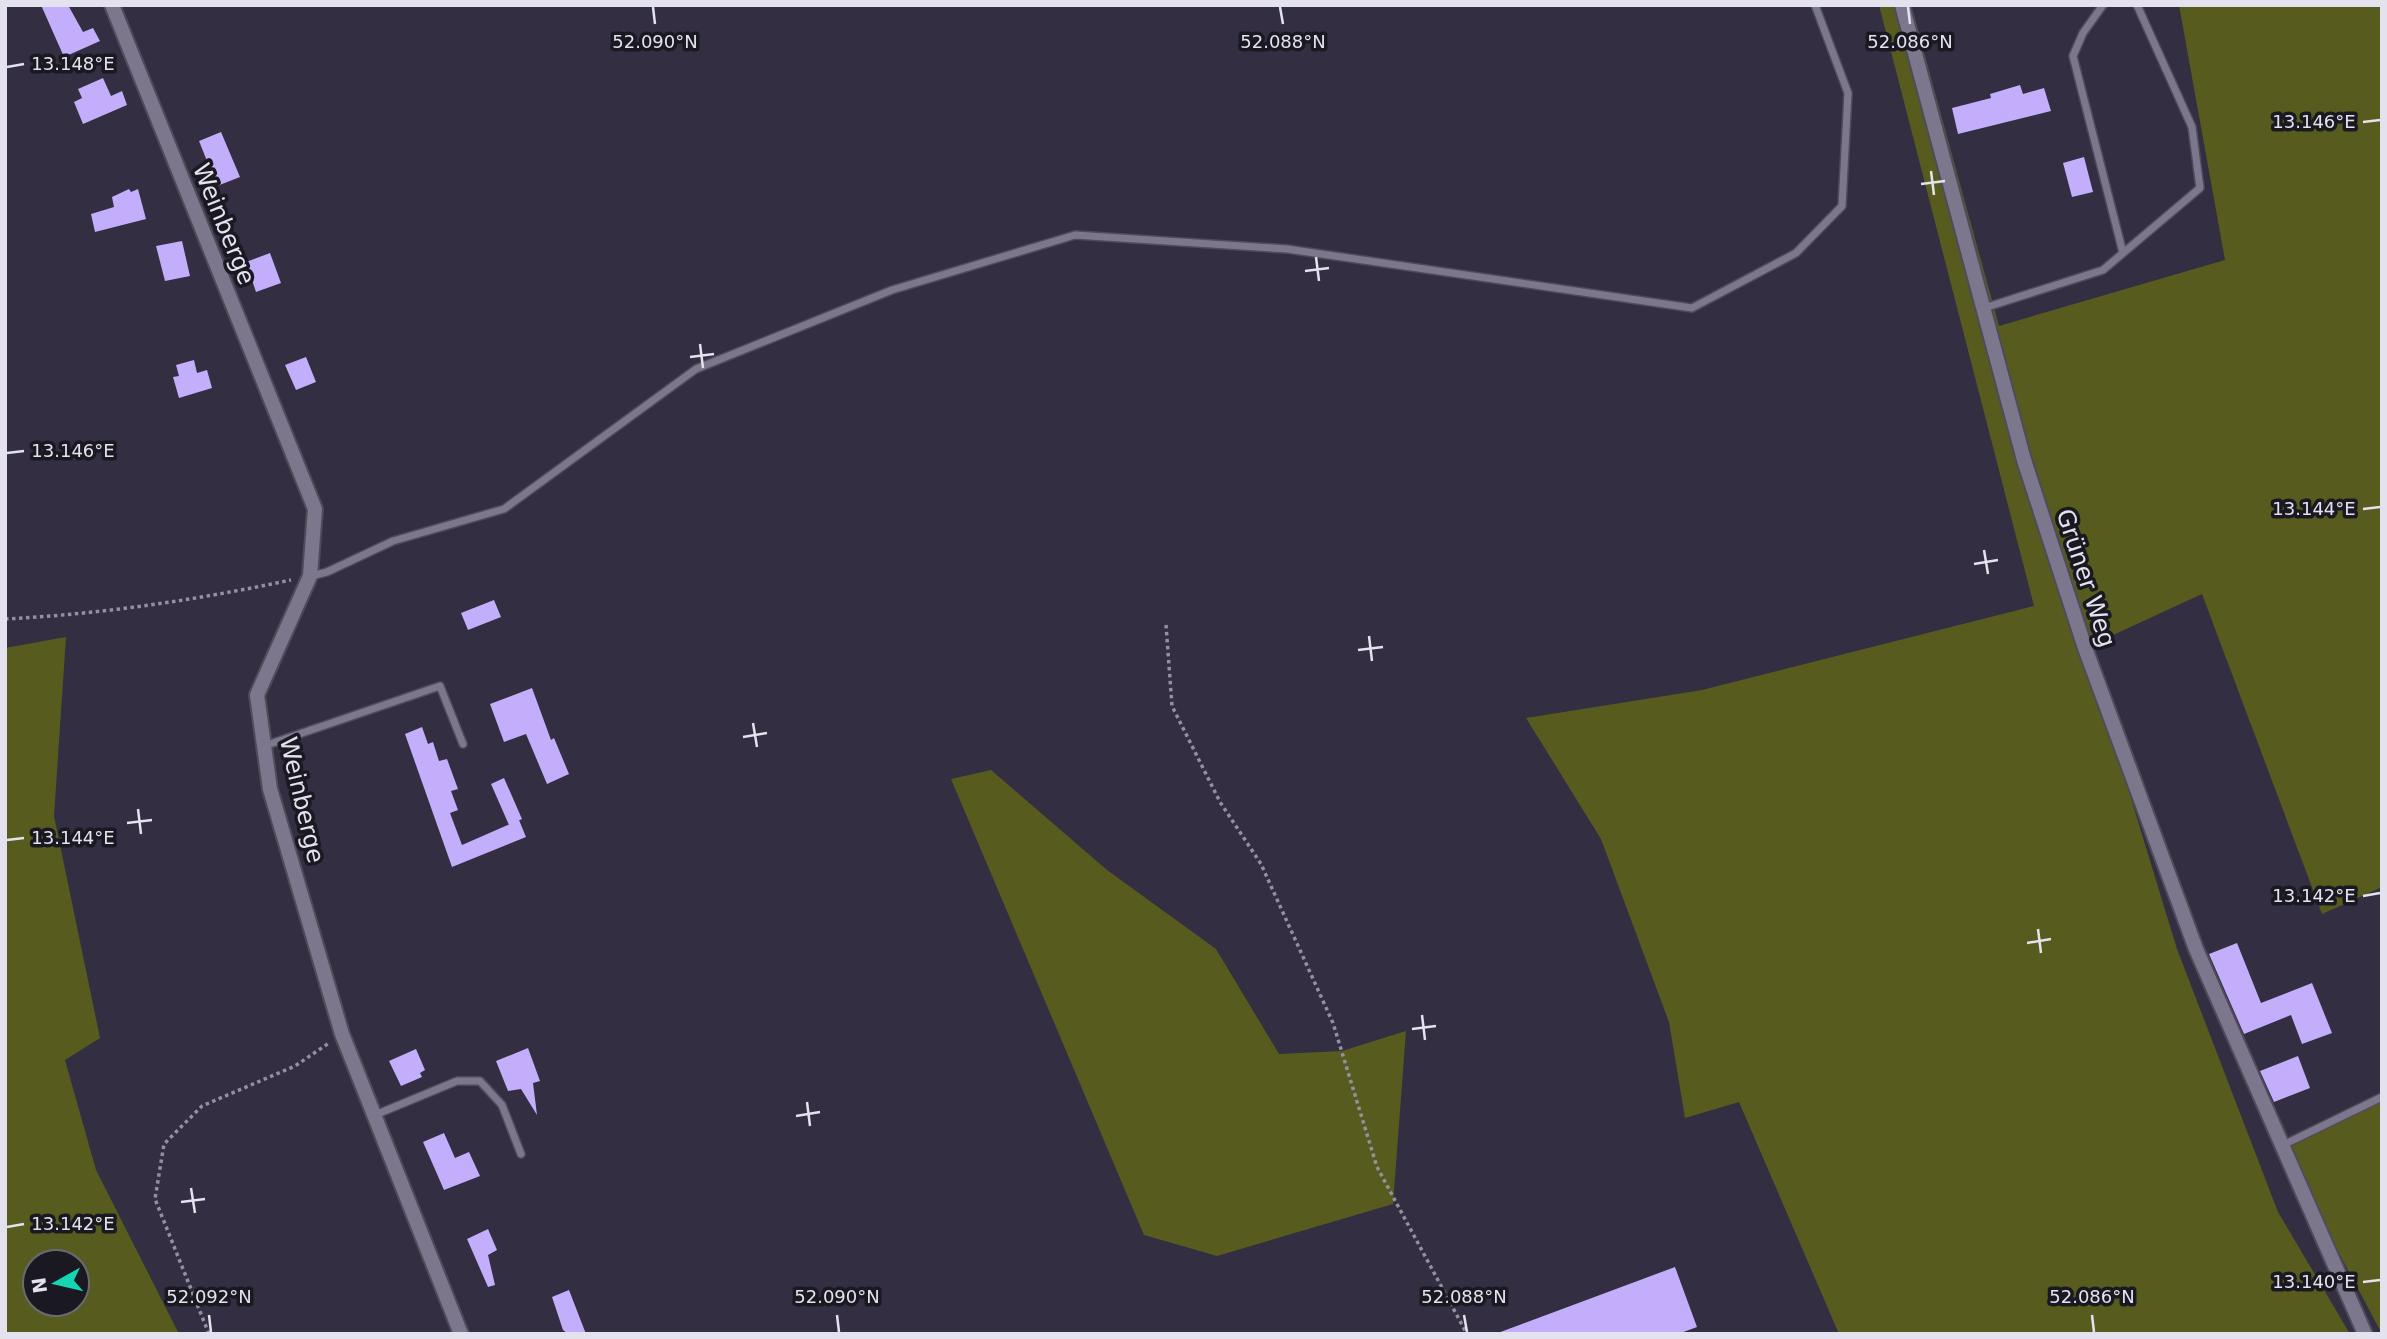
<svg xmlns="http://www.w3.org/2000/svg" width="2387" height="1339" font-family="'DejaVu Sans',sans-serif">
	<style>
		.green { fill: #575c1e; fill-rule: evenodd }
		.building { fill: #c2aefb }
		.lines { fill: none; stroke-linecap: round; stroke-linejoin: round }
		.lane-casing { stroke: #4f4b5b; stroke-width: 10 }
		.street-casing { stroke: #4f4b5b; stroke-width: 18 }
		.path { stroke: #93909f; stroke-width: 3.5; stroke-dasharray: 3.5 3.5; stroke-linecap: butt }
		.lane { stroke: #7c778d; stroke-width: 7 }
		.street { stroke: #7c778d; stroke-width: 14 }
		.ticks { fill: none; stroke: #e4e2ee; stroke-width: 2.5 }
		.labels { text-anchor: middle; dominant-baseline: central; stroke-width: 7; stroke-linejoin: round; paint-order: stroke }
		.street-label { font-size: 24px; fill: #e4e2ee; stroke: #1a1821 }
		.ticks-label { font-size: 18px; text-anchor: middle; fill: #e4e2ee; stroke: #1a1821; stroke-width: 7; stroke-linejoin: round; paint-order: stroke }
	</style>
	<rect width="100%" height="100%" fill="#332e41"/>
	<path class="green" d="M1879,5H1911L1999,326L2225,260L2179,5H2382V887L2322,914L2202,594L2085,648L2177,949L2278,1212L2350,1334H1839L1739,1102L1685,1118L1669,1022L1601,839L1526,718L1702,690L2034,606Z
		M66,637L54,816L100,1038L65,1060L96,1170L179,1334H5V648ZM77,1262V1304H35V1262Z
		M991,770L1107,870L1216,949L1279,1054L1342,1051L1406,1031L1393,1204L1217,1256L1144,1235L951,779Z
		M2382,1097V1334L2282,1146Z"/>
	<path class="building" d="M41,5H68L83,32L93,28L100,41L64,57Z
		M103,78L111,96L122,91L127,105L83,124L74,102L82,98L78,89Z
		M2020,85L2023,94L2044,88L2051,111L1958,134L1952,108L1991,98L1990,94Z
		M221,132L240,177L217,186L199,141Z
		M2084,157L2093,192L2072,197L2063,163Z
		M129,189L131,192L138,189L146,219L95,232L91,214L114,207L112,197Z
		M182,241L190,276L165,281L156,246Z
		M270,253L281,283L256,292L246,262Z
		M306,357L316,382L296,390L285,365Z
		M194,360L197,373L207,370L212,388L179,398L173,377L179,376L176,365Z
		M494,600L501,617L468,630L461,613Z
		M532,688L551,740L554,738L569,774L547,784L526,734L504,742L490,704Z
		M422,727L428,744L433,742L439,761L447,759L458,789L451,791L458,810L450,813L462,845L519,820L526,837L452,867L405,734Z
		M504,778L522,819L509,825L491,784Z
		M2237,943L2261,1003L2312,983L2332,1033L2302,1044L2291,1015L2244,1034L2209,954Z
		M528,1048L540,1081L533,1083L537,1115L521,1089L508,1091L496,1061Z
		M416,1049L425,1070L420,1073L422,1077L401,1086L389,1061Z
		M2298,1056L2310,1088L2274,1102L2260,1071Z
		M444,1133L455,1158L469,1152L480,1176L444,1190L423,1142Z
		M488,1229L497,1250L488,1255L495,1285L488,1287L467,1239Z
		M1675,1267L1697,1327L1678,1334H1495Z
		M569,1290L586,1334H568L563,1330L552,1297Z"/>
	<g class="lines">
		<g class="lane-casing">
			<path id="lane" d="M2103,5L2083,33L2073,56L2123,253
				M1984,308L2103,270L2200,188L2192,127L2137,5
				M311,576L327,572L393,541L504,509L696,369L892,290L1075,235L1287,249L1692,308L1796,253L1842,206L1848,93L1815,5
				M264,746L440,686L463,744
				M375,1115L457,1081H480L502,1105L521,1154
				M2283,1145L2382,1097"/>
		</g>
		<g class="street-casing">
			<path id="street" d="M112,5L315,509L310,576L257,695L270,789L342,1034L461,1334
				M1902,5L2024,460L2085,648L2196,949L2365,1334"/>
		</g>
		<path class="path" d="M5,619C102,614 196,600 291,580
			M1166,625L1172,706L1220,802L1261,864L1333,1023L1377,1167L1467,1334
			M209,1334L155,1199L164,1144L202,1106L295,1066L329,1043"/>
		<use href="#lane" class="lane"/>
		<use href="#street" class="street"/>
	</g>
	<path class="ticks" d="M653,7L655,24M1280,7L1283,24M1908,7L1910,24M7,67L24,64M2363,122L2380,120M1931,171L1934,195M1921,184L1945,181M1316,257L1319,281M1305,271L1329,268M700,344L703,368M690,357L714,354M7,453L24,451M2363,509L2380,507M1984,550L1988,574M1974,564L1998,560M1369,636L1372,661M1358,650L1383,647M753,723L757,747M743,737L767,733M138,809L141,834M127,823L152,820M7,840L24,838M2363,896L2380,893M2038,929L2041,953M2027,943L2051,939M1422,1015L1425,1040M1412,1029L1436,1026M807,1102L810,1126M796,1116L820,1112M191,1188L195,1213M181,1202L205,1199M7,1227L24,1224M2363,1282L2380,1280M209,1315L211,1332M837,1315L839,1332M1464,1315L1467,1332M2092,1315L2094,1332"/>
	<g class="labels">
		<g class="street-label">
			<text transform="translate(224 224) rotate(68)">Weinberge</text>
			<text transform="translate(2086 578) rotate(72)">Grüner Weg</text>
			<text transform="translate(302 800) rotate(77)">Weinberge</text>
		</g>
	</g>
	<g class="ticks-label">
		<text x="655" y="48">52.090°N</text>
		<text x="1283" y="48">52.088°N</text>
		<text x="1910" y="48">52.086°N</text>
		<text x="73" y="70">13.148°E</text>
		<text x="2314" y="128">13.146°E</text>
		<text x="73" y="457">13.146°E</text>
		<text x="2314" y="515">13.144°E</text>
		<text x="73" y="844">13.144°E</text>
		<text x="2314" y="902">13.142°E</text>
		<text x="73" y="1230">13.142°E</text>
		<text x="2314" y="1288">13.140°E</text>
		<text x="209" y="1303">52.092°N</text>
		<text x="837" y="1303">52.090°N</text>
		<text x="1464" y="1303">52.088°N</text>
		<text x="2092" y="1303">52.086°N</text>
	</g>
	<rect width="2387" height="1339" fill="none" stroke="#e4e2ee" stroke-width="14"/>
	<g transform="translate(56 1283) rotate(262)"><circle r="33" fill="#1a1821" stroke="#6b6973" stroke-width="2"/>
	<path d="M0-5L12 26L0 18L-12 26Z" fill="#16d5b3"/>
	<text y="-10" font-size="19" font-weight="bold" text-anchor="middle" fill="#e4e2ee">N</text>
	</g>
</svg>
